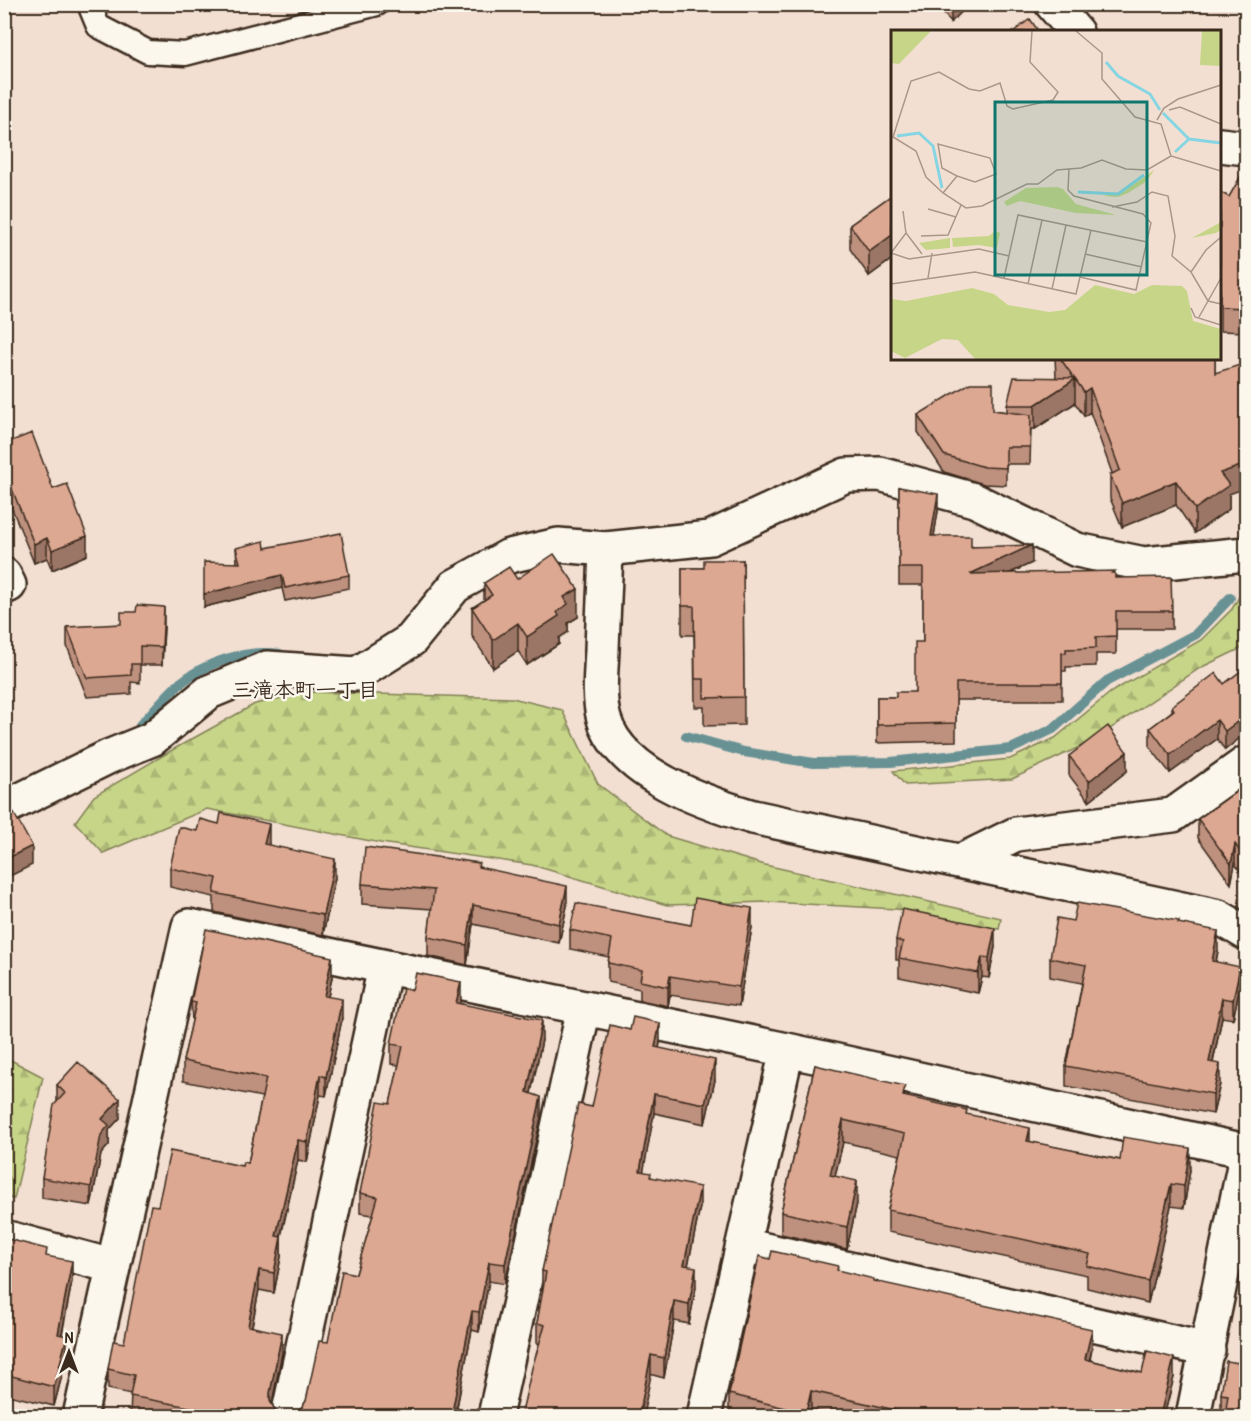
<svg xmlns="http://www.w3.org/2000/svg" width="1251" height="1421" font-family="'Patrick Hand','Klee One',sans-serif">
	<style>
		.forest { fill: url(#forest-firs); stroke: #818054; stroke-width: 1.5 }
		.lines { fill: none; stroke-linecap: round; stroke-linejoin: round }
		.stream { stroke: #689194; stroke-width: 10 }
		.service-casing { stroke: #3b2a1e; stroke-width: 27 }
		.minor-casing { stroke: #3b2a1e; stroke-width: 38 }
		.tertiary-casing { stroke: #3b2a1e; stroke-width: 38 }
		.service { stroke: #fbf7ec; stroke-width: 22 }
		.minor { stroke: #fbf7ec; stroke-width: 33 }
		.tertiary { stroke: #fbf7ec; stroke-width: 33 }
		.wall { fill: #be907e; stroke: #3b2a1e; stroke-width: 1.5 }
		.shaded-wall { fill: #9b7666; stroke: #3b2a1e; stroke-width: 1.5 }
		.building { fill: #dda892; stroke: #3b2a1e; stroke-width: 1.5 }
		.labels { text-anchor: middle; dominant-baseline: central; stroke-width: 5; stroke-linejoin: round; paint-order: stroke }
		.neighbourhood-label { font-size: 21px; font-weight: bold; fill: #3b2a1e; stroke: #fbf7ec }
		.inset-river { fill: none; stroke: #86d5e3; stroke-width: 3 }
		.inset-road { fill: none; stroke: #a99789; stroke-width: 1.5 }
		.view { fill: #0f766e; fill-opacity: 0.15; stroke: #0f766e; stroke-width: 3 }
		.inset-edge { fill: none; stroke: #3b2a1e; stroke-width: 3 }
	</style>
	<defs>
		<pattern id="forest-firs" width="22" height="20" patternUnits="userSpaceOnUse" patternTransform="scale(1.5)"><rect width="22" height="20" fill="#c7d589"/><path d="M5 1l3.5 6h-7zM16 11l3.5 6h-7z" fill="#acb776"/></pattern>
	</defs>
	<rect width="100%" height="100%" fill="#f2dfd1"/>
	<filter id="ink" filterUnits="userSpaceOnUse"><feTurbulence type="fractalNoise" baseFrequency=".0167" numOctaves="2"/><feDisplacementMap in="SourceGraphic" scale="12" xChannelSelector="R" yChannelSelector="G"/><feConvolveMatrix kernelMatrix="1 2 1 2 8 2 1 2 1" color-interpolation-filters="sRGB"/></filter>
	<g filter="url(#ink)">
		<path class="forest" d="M1246,585V646L1200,668L1092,741L1012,779L905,785L893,771L1010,759L1055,738L1111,692L1201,640L1232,609Z
			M308,692L512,698L562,710L598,784L667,836L765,865L1001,918L999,929L897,909L768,902L667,905L532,865L381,843L207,809L103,853L75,822L94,796L174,749L255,704Z
			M5,1057L43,1077L14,1199L5,1197Z"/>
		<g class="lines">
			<path class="stream" d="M140,725C153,712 165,696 179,684C206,662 246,649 280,654
				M686,736L744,752L814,763L891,762L1011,749L1053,729L1107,681L1196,634L1230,598"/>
			<g class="service-casing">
				<path id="service" d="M89,4L98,26L148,52L185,54L377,4"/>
			</g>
			<g class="minor-casing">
				<path id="minor" d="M1052,4L1076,32
					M1220,145L1246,148
					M4,575L9,585L4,587
					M4,808L108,757L152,739L209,692L267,668L357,674L411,640L455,586L509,556L558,545L606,549L710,538L846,475L880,474L974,500L1077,550L1144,564L1246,554
					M961,861L1016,834L1173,815L1246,763
					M4,1237L112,1266
					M743,1245L1208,1350
					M80,1416L189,926L787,1050L1246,1151
					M288,1416L385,967
					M495,1416L584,1008
					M704,1416L787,1050
					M1193,1416L1246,1156"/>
			</g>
			<g class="tertiary-casing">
				<path id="tertiary" d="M606,549C605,583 603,617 602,650C601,672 598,698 604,719C620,774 705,803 753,817L1219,917L1246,933"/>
			</g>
			<use href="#service" class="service"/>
			<use href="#minor" class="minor"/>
			<use href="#tertiary" class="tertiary"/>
		</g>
		<path class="wall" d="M935,4H970L951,22Z
			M1246,167V332L1220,331V192L1229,197Z
			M892,195V259L869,276L850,249V225Z
			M1055,358H1215V373L1229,494V509L1195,533L1176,505L1122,527L1110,498V475L1112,473L1090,412L1084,416L1075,403L1035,429H1031L1030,464H1006V485L984,484L944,472L918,432V415L993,410L1007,412V405L1056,377Z
			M4,444L53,489L87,555L52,570L47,558L34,563L4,489Z
			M899,487L938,511L934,536L1032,563L1010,573L1115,578L1172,611V629H1116V654H1096V666L1066,667V671H1062V700H956V741L877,743V697H896L915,692L923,642V585H899Z
			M236,548H265L349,575V588L285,601L282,588L204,607L237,563Z
			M743,560L744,725L704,726V707H695L694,635H682V568H704Z
			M517,579L578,617L568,623V632L559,638V644L527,665L518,651L493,668L472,636V608L484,600V583Z
			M164,626L162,665H140V683L131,682V694L87,697L67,646V627Z
			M1246,667V733L1225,750L1217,739L1170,773L1150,747V728L1172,711V706L1224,684Z
			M1069,756L1127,771L1089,801L1069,775Z
			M1246,785V879L1235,864L1231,884L1198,838V819Z
			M197,831L269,843L268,845L335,878L323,935L214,912V897L170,887V868Z
			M479,867L567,906L559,943L473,924L467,965L428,956V937L432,909L362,904V884Z
			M1073,921L1179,923L1218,951L1216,962L1240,987L1233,1019L1222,1017L1213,1063L1220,1084L1213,1114L1066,1086V1066L1082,983L1050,977V958Z
			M691,925L752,927L739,1006L670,995L668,1006L640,1000V989L608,982V963L609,957L570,949V930Z
			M896,940L995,947L989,978L982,977L978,993L899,977V960H896Z
			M332,977L328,997L342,1019L326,1096L320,1095L307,1162L298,1160L281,1237V1257L274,1293L259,1290L252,1326L282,1353L272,1404L275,1410L283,1414H294L301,1409L306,1401L328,1342L356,1274L373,1215L360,1213V1193L390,1104L399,1065L391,1064V1044L461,1002L460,1003L542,1040L531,1093L541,1117L505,1284L489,1281L479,1332L472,1330L457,1407L458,1416H136L130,1415L131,1394L108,1389V1369L124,1343L158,1206L248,1163L262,1097L183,1081V1061L192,1022L191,1002Z
			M660,1043L659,1048L715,1080L705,1124L654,1113L643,1172L700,1207L688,1266L696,1287L689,1324L674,1321L664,1378L537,1343V1323L543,1291H542V1271L592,1107Z
			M815,1065L905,1096L967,1115L1030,1142L1120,1160L1190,1170L1184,1208L1171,1206L1148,1303L1087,1288V1275L888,1232V1210L900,1155L843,1142L835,1176L857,1203L847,1249L781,1234V1212Z
			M57,1085L120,1118L109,1130V1145L101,1154L91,1206L42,1198V1178L57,1102Z
			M4,1238L47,1257L72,1281L62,1335L67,1356L54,1406L4,1394Z
			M770,1259L838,1271L874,1281L1092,1349L1090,1360L1142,1373L1174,1377L1164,1416H839L811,1410L810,1416H743L729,1413V1394Z
			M1246,1364L1226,1410L1221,1409V1394Z"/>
		<path class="shaded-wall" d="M952,4H970L951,22V5Z
			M892,235V259L869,276V252Z
			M1075,379V403L1035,429V405Z
			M1090,388V412L1084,416V392Z
			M1246,464V488L1229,494V509L1195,533V509L1220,473Z
			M1176,481V505L1122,527V503Z
			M938,494V511L931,554V536Z
			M87,536V555L52,570V550Z
			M47,538V558L34,563V544Z
			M1032,545V563L970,591V574Z
			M282,575V588L204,607V594Z
			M578,589V617L568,623V632L559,638V644L527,665V637L557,612L564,597Z
			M164,607V626L162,665V647Z
			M518,623V651L493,668V640Z
			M1246,715V733L1225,750V731Z
			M1217,720V739L1170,773V755Z
			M1127,752V771L1089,801V781Z
			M269,824V843L264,864V844Z
			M1235,844V864L1231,884V864Z
			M32,846V865L4,879V860Z
			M335,859V878L323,935V915Z
			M567,886V906L559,943V924Z
			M473,905V924L467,965V945Z
			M752,908V927L739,1006V987Z
			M995,928V947L989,978V958Z
			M1218,931V951L1212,981V961Z
			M332,957V977L324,1016V996Z
			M982,957V977L978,993V973Z
			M1240,967V987L1233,1019V1000Z
			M670,976V995L668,1006V987Z
			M461,982V1002L456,1023V1003Z
			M1222,998V1017L1209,1081V1062Z
			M342,999V1019L326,1096V1077Z
			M542,1020V1040L527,1112V1092Z
			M660,1023V1043L655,1067V1047Z
			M715,1060V1080L705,1124V1104Z
			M1220,1064V1084L1213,1114V1094Z
			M320,1075V1095L307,1162V1142Z
			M654,1094V1113L640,1191V1171Z
			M541,1097V1117L505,1284V1264Z
			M120,1099V1118L109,1130V1145L101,1154L91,1206V1187L102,1119Z
			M843,1120V1142L830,1197V1175Z
			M1030,1128V1151L1027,1141Z
			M298,1140V1160L276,1256V1236Z
			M1190,1148V1170L1184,1208V1186Z
			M857,1181V1203L847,1249V1227Z
			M1171,1184V1206L1148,1303V1281Z
			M700,1187V1207L684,1285V1265Z
			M281,1237V1257L274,1293V1273Z
			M72,1261V1281L58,1353V1334Z
			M489,1262V1281L479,1332V1312Z
			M696,1267V1287L689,1324V1304Z
			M259,1270V1290L248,1345V1326Z
			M674,1301V1321L664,1378V1358Z
			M472,1311V1330L455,1416L453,1407Z
			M1092,1329V1349L1085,1378V1359Z
			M282,1333V1353L270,1413V1393Z
			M67,1336V1356L54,1406V1387Z
			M651,1355V1375L643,1416H639Z
			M1174,1358V1377L1164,1416H1160Z
			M811,1391V1410L810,1416H806V1413Z"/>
		<path class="building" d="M1030,19L1039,32H1013Z
			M1246,167V308L1220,307V192L1229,197Z
			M892,195V235L869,252L850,225Z
			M1060,358H1215V373L1246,363V464L1220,473L1229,485L1195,509L1176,481L1122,503L1110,475L1120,470L1090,388L1084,392L1075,379L1035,405H1007L1014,377L1074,378Z
			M970,383H993V410L1031,415L1030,447H1006V468L984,467L944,455L918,415Z
			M32,433L53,489L67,484L87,536L52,550L47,538L34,544L4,469V444Z
			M899,487L938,494L931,536H971V547L1032,545L970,574L1115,571L1112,573H1115V578L1171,577L1172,611H1116V636L1096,637V648L1066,649V653H1062V683H956V723L877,725V697H896V692H915V642H923V568H899Z
			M341,533L349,575L285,588L282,575L204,594V562L240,563L236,548L264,541L265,548Z
			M554,554L578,589L564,597L568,604L557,612L559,616L527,637L518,623L493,640L472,608L492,595L484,583L509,567L517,579Z
			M704,560H743L744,697L704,698V679H695L694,606H682V568H704Z
			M137,605L164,607L162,647L140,646V664H131V675L87,678L67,627L121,624V612H136Z
			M1246,667V715L1225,731L1217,720L1170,755L1150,728L1174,710L1172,706L1216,673L1224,684Z
			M1108,726L1127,752L1089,781L1069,756Z
			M1246,785V860L1235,844L1231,864L1198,819Z
			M12,810L32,846L4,860V814Z
			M221,813L269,824L264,844L335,859L323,915L214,893L217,878L170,868L179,827L197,831L200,819L219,824Z
			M365,847L479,863L478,867L567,886L559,924L473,905L467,945L428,937L434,890L362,884Z
			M695,898L752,908L739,987L670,976L668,987L640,981L642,970L608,963L612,939L570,930L576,903L691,925Z
			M1077,903L1179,921L1178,923L1218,931L1212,961L1240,967L1233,1000L1222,998L1209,1062L1220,1064L1213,1094L1066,1066L1086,965L1050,958L1057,918L1073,921Z
			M902,909L995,928L989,958L982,957L978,973L899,958L903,942L896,940Z
			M206,929L332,957L324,996L342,999L326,1077L320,1075L307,1142L298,1140L276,1236L281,1237L274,1273L259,1270L248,1326L282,1333L270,1393V1401L275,1410L283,1414H294L301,1409L306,1401L319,1341L328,1342L342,1271L356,1274L378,1197L360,1193L378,1102L390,1104L403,1046L391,1044L403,988L412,990L416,973L461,982L456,1003L542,1020L527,1092L541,1097L505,1264L489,1262L479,1312L472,1311L453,1407L458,1408L456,1416H205L206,1410L130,1396L134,1375L108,1369L113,1341L124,1343L151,1205L158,1206L170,1151L242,1166L243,1162L248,1163L266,1078L183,1061L196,1003L191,1002Z
			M633,1017L660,1023L655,1047L715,1060L705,1104L654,1094L640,1171L651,1173L650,1177L700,1187L684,1265L696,1267L689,1304L674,1301L664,1358L651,1355L639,1416H521L532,1368L545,1325L537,1323L546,1272L542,1271L578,1104L592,1107L610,1025L630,1030Z
			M78,1062L120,1099L102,1119L109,1125L101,1135L91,1187L42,1178L54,1105L65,1093L57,1085Z
			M815,1065L905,1086L903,1096L967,1110L966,1114L1030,1128L1027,1141L1120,1160L1123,1137L1190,1148L1184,1186L1171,1184L1148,1281L1087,1266L1090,1254L888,1210L905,1134L843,1120L830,1175L857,1181L847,1227L781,1212Z
			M4,1238L47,1249L46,1256L72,1261L58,1334L67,1336L54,1387L4,1374Z
			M772,1251L838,1266L837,1270L874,1279V1281L1092,1329L1085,1359L1142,1373L1147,1351L1174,1358L1160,1416H922L811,1391L806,1413L729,1394L759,1256L770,1259Z
			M1226,1361L1246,1364V1416H1225L1228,1395L1221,1394Z"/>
	</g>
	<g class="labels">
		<g class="neighbourhood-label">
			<text x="305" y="689">三滝本町一丁目</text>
		</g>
	</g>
	<g transform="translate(891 30)">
		<rect width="330" height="330" fill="#f2dfd1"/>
		<path d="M0,1H40L8,34L0,33ZM263,140L256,151L237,163L227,167L212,166L232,162ZM166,157L172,159L185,174L225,185L185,183L129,171L116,176L113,172L135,158ZM330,192V200L325,203L301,208ZM104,201L109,203L106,218L88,215L62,217L61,208L98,206ZM59,208V218L35,220L28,213ZM204,255L243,264L261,255L291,256L296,261L302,291L330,299V329H84L67,310L51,309L14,328L0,321V269L15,271L81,258L103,264L117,275L158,282L174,280Z" fill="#c7d589"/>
		<path d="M311,1H330V36L309,35Z" fill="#c7d589"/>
		<path class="inset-river" d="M215,32L227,46L259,64L269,80M272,83L298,109L330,113M6,106L28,103L42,116L51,158M284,122L298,109M187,162L227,164L253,145"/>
		<path class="inset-road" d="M141,1L139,32L167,62L162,70L122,79L116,76L109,53L89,61L78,59L48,42L20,51L2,107L25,121L35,147L52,163L75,178L91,176L136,154H147L166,140L190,138L211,130L235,139L256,140L280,126M185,1L211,23V49L244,87L270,94L280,126L330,141M278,80L289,77L330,94M266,90L273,78L287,69L330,55M178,139L177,160L183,166L252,184L260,193L245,260L189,247M52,163L66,146L51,138L47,114L99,128L105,144L84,152L66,146M221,177L246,172L261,162L277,166L284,206L281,226L300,242L317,271L330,274M37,179L65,187M12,181L15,203L31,224M30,206L57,205L70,175M0,223L18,229L88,219L118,226M0,223L15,203M194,224L251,237M300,242L315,220L330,207M37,248L41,223M113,248L127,185L256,212M0,254L84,242L185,264L200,200M137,254L151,190M161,259L175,195M300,278L304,287L330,295M308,287L330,248"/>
		<path class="view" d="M104,72H256V245H104Z"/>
		<rect width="330" height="330" class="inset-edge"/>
	</g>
	<rect width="1251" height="1421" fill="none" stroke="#fbf7ec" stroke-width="24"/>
	<rect x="12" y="12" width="1227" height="1397" fill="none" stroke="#3b2a1e" stroke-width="2" filter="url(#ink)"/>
	<g transform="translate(69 1352)" stroke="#fbf7ec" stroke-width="4.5" paint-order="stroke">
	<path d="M0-4.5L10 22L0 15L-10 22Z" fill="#3b2a1e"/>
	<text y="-9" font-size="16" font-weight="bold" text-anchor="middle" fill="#3b2a1e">N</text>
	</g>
</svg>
